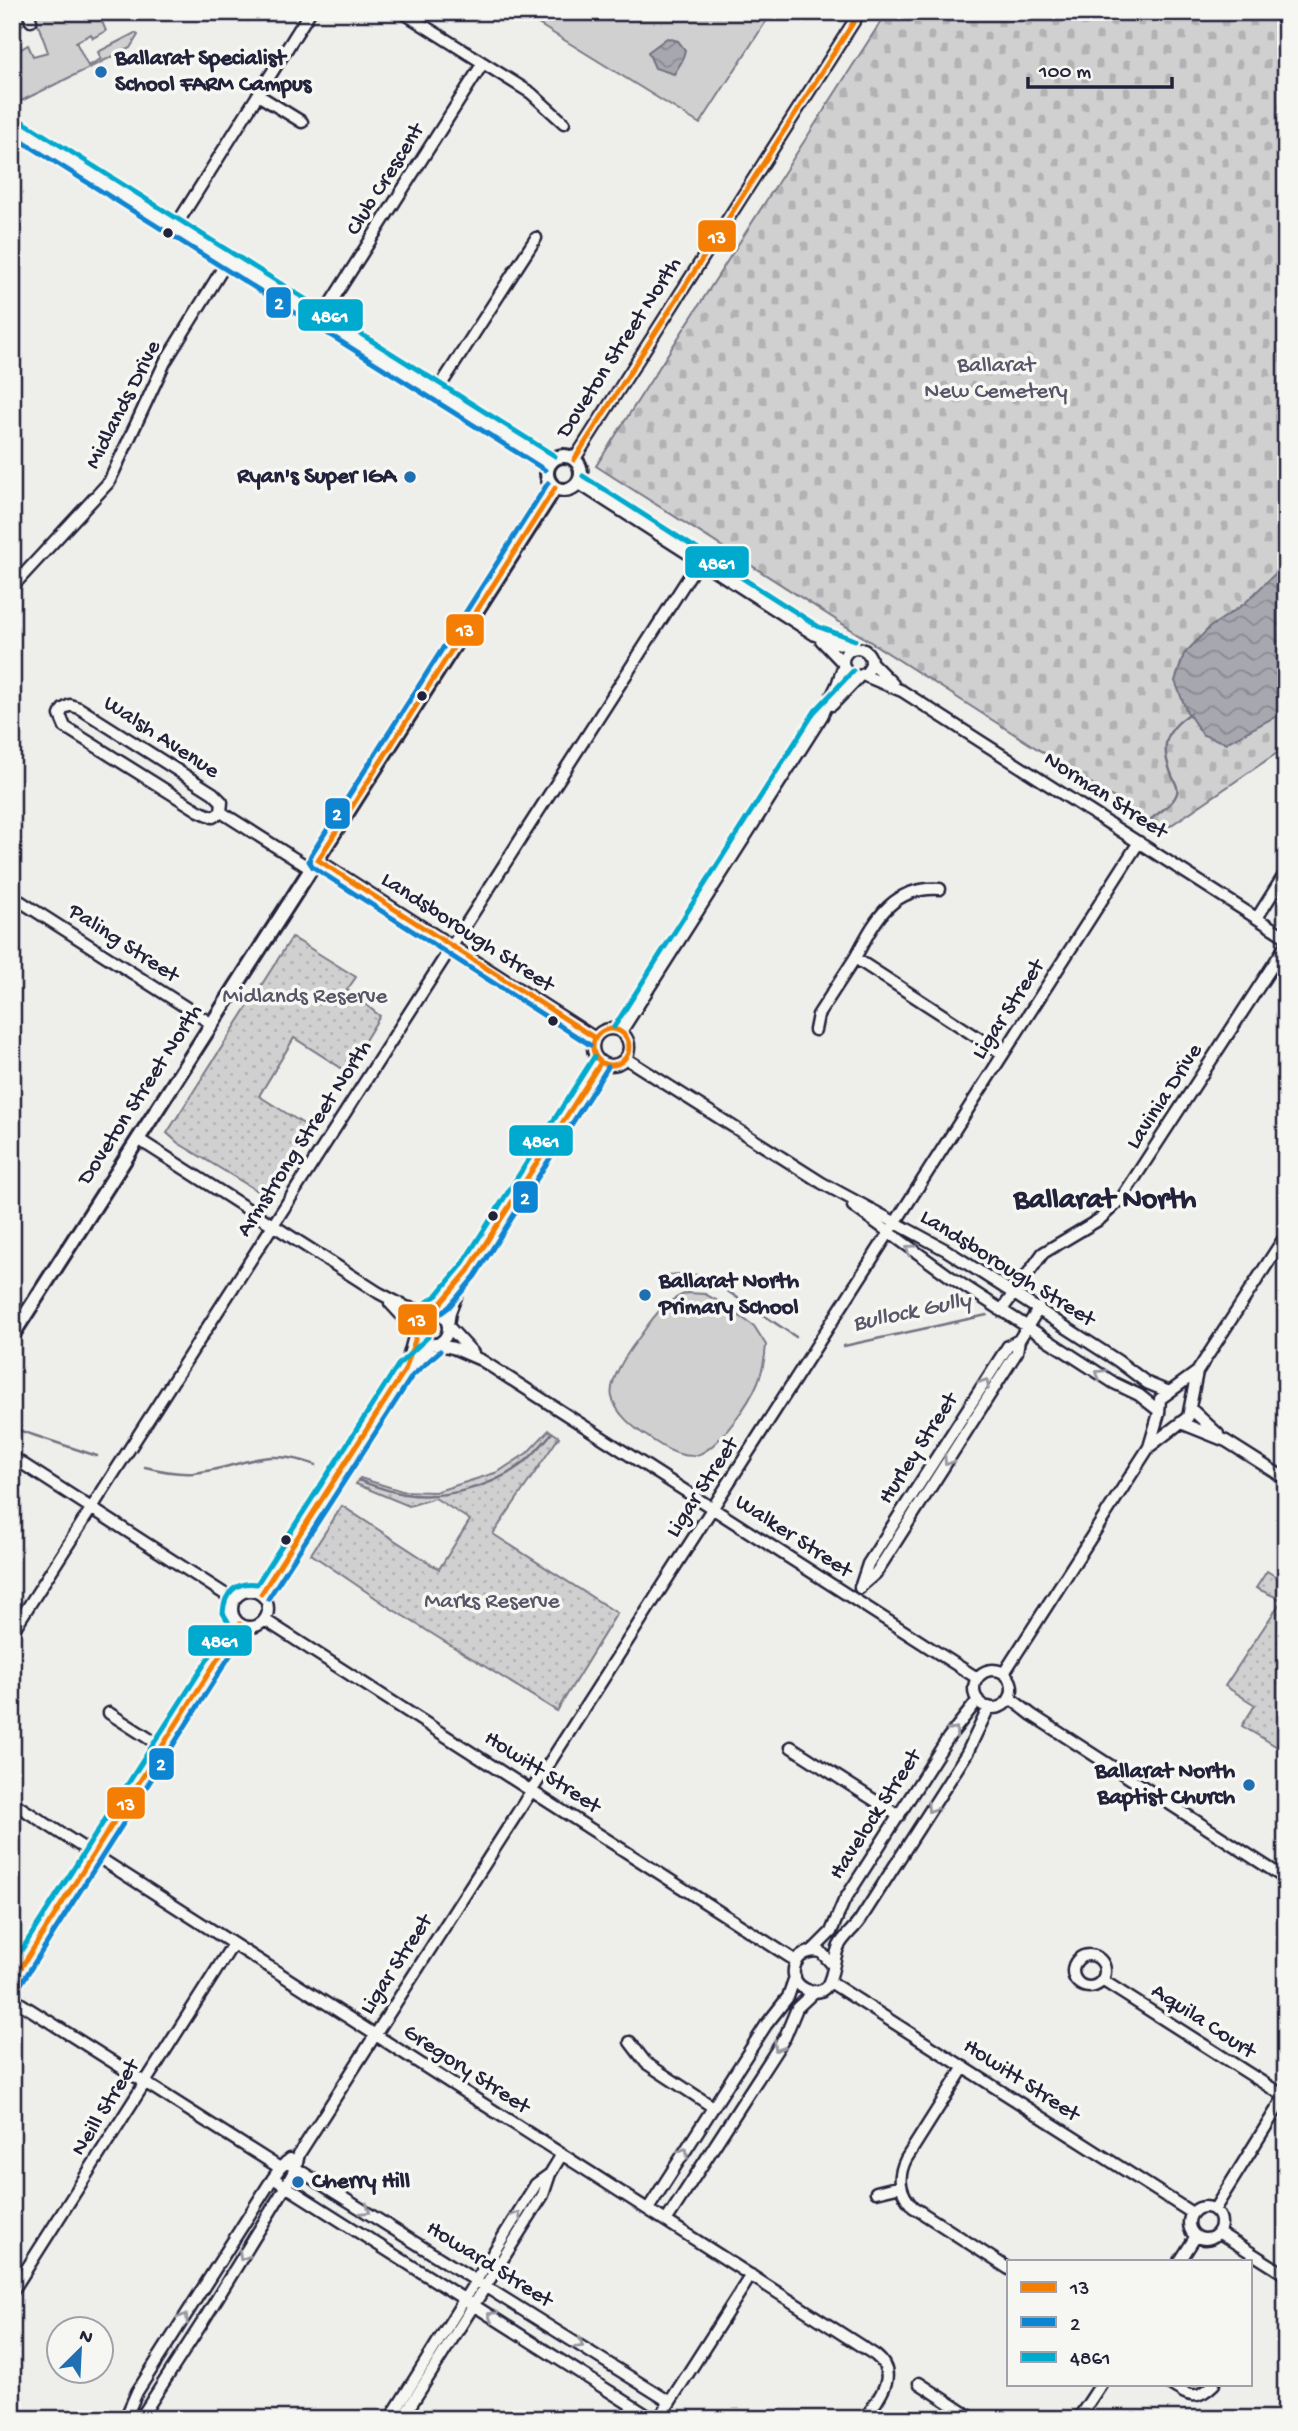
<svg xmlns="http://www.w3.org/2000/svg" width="1298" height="2431" font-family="'Gochi Hand',sans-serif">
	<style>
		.green { fill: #d0d0d1; stroke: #797986; stroke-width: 2 }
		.cemetery { fill: url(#cemetery-stones); stroke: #797986; stroke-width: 2 }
		.park { fill: url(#park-dots); stroke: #797986; stroke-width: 2 }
		.water { fill: url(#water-waves); stroke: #727281; stroke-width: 2 }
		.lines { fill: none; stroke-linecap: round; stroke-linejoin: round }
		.stream { stroke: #727281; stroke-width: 2.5 }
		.minor-casing { stroke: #22223b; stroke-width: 15 }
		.major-casing { stroke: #22223b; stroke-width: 18 }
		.minor { stroke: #f6f6f2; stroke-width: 10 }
		.major { stroke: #f6f6f2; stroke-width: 12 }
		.bus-1-casing { stroke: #f6f6f2; stroke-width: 10 }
		.bus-2-casing { stroke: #f6f6f2; stroke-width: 10 }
		.bus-3-casing { stroke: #f6f6f2; stroke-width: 10 }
		.bus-1 { stroke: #f47d03; stroke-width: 5 }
		.bus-2 { stroke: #0e85d2; stroke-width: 5 }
		.bus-3 { stroke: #00a9ce; stroke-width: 5 }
		.oneway { stroke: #9797a0 }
		.poi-dot { fill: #1f6fb2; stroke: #f6f6f2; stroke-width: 2.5 }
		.bus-dot { fill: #22223b; stroke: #f6f6f2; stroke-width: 2.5 }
		.labels { text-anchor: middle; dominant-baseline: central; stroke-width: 7; stroke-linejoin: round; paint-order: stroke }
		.poi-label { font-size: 23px; font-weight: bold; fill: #22223b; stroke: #f6f6f2; text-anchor: start }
		.street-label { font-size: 23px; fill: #22223b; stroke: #f6f6f2 }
		.park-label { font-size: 23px; fill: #565668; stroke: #f6f6f2 }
		.water-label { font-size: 24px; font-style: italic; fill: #575769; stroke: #f6f6f2 }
		.district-label { font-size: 30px; font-weight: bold; fill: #22223b; stroke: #f6f6f2 }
		.line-badge { stroke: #f6f6f2; stroke-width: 2.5 }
		.badge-label { font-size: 19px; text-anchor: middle; font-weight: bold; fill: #fff }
	</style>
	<defs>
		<pattern id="cemetery-stones" width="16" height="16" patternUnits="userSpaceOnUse" patternTransform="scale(1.75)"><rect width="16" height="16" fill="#d0d0d1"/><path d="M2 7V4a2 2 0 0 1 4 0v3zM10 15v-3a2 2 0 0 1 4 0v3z" fill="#b2b2b4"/></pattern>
		<pattern id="park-dots" width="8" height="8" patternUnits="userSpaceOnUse" patternTransform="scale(1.75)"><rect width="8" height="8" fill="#d0d0d1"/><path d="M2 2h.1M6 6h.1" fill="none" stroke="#b2b2b4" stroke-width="1.8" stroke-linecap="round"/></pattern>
		<pattern id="water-waves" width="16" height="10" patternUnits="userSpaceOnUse" patternTransform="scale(1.75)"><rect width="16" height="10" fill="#a7a7af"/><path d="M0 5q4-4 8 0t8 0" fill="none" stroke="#888890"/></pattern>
	</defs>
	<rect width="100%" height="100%" fill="#eeeeeb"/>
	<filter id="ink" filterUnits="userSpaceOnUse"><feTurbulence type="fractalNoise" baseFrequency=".0143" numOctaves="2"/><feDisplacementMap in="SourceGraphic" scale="14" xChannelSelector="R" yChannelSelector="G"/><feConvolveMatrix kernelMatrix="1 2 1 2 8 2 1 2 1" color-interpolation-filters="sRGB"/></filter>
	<g filter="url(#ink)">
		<path class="green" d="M12,12H98L106,31L93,38L91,34L76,42L88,66L101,59L98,52L135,33L138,35L130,48L17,103L12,100V45L16,52L28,45L33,56L48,52L36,19L12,29Z
			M519,12H772L700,124Z
			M687,1293L705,1294L718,1301L754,1326L766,1345C765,1358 763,1370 758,1382C750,1402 719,1448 697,1455C680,1459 661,1446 648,1437C635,1429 616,1414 612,1397C608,1381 628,1352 638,1339C653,1318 662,1302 687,1293Z"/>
		<path class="cemetery" d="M887,12H1286V747L1164,830L596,466Z"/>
		<path class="park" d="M292,937L356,977L347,990L380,1016L346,1071L294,1038L259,1096L310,1128L266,1196L178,1143L167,1133Z
			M549,1430L559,1437L493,1534L617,1613L557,1711L392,1609L311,1554L342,1506L439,1569L470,1520L435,1498L409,1506L356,1484L360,1478L402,1491L435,1492L498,1472L527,1453Z
			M1267,1571L1286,1583V1752L1242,1726L1255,1705L1225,1686L1282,1600L1256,1588Z"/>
		<path class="water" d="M667,38L678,41L685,50L682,61L674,74L655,68L648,52Z
			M1286,563V711L1226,743L1203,735L1187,712L1175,681L1184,654L1210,627L1244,604Z"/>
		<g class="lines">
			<path class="stream" d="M1150,820C1158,813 1174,804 1177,793C1179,788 1175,782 1173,778C1160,748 1163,731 1191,713
				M670,1275H696L711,1280L796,1337
				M844,1346L987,1315
				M12,1428L97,1456
				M145,1467C161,1471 177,1474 193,1473C243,1468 262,1445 316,1465
				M358,1480C374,1486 389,1492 405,1494C443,1500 492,1487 522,1464C534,1455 543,1443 552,1433"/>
			<g class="minor-casing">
				<path id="minor" d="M28,12L31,21
					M402,12L531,93L564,123
					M258,95L302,122
					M175,227L310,12
					M321,318L483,63
					M437,391L536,238
					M574,460L860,12
					M578,483L815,635L852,648
					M12,587L109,482L165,362L228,260
					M821,640L842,662
					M843 662a14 14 0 1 1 28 0a14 14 0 1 1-28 0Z
					M871,662L893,684
					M863,675L902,691L1286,937
					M70,705L79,708L213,793L222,802L221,812L213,817L199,811L65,727L60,715L63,709Z
					M832,705L859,677
					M221,812L311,869
					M318,860L595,1038
					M940,889C891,886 875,921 855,958L1003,1054
					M12,896L212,1024
					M1257,918L1286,872
					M593 1047a18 18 0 1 1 36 0a18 18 0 1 1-36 0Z
					M815,1030L818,1015L855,958
					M621,1032L822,716L837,685L843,667
					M625,1058L822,1183L946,1250L1118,1361L1147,1383L1169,1392
					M138,1139L379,1293L406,1307L427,1312
					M853,1206L952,1278L1114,1383L1139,1395L1158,1410
					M390,1303L415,1330
					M1001,1311L1043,1253L1100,1219L1121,1199L1286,945
					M414 1328a17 17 0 1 1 34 0a17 17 0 1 1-34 0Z
					M428,1312L443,1301L468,1271L601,1062
					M448,1325L450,1312L461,1284
					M448,1326L473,1353
					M435,1344L453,1348L481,1360L977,1678
					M406,1366L415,1333
					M1190,1408L1218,1434
					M1181,1423L1226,1441L1286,1479
					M1149,1447L1188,1417L1197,1372L1286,1235
					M12,1457L234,1600
					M860,1587L876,1573L1017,1352L1019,1340L1039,1308
					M860,1588L868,1564L1008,1346L1019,1340
					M232 1609a18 18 0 1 1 36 0a18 18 0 1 1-36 0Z
					M261,1594L405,1370L434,1344
					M265,1620L796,1961
					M12,1632L699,561
					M974 1689a19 19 0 1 1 38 0a19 19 0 1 1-38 0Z
					M1004,1673L1149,1447L1159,1413L1160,1399L1197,1372
					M1010,1698L1032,1715L1286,1879
					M109,1713L162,1747
					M791,1747L899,1816
					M12,1802L875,2355C901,2375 878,2398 865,2419
					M812,1951L831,1932L844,1901L948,1738L978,1700
					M1073 1971a16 16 0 1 1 32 0a16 16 0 1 1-32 0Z
					M832,1964L821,1952C796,1946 783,1978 805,1989C836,2003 831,1960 839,1946C844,1936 854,1929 860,1920L967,1753L989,1707
					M1102,1980L1284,2096
					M12,1982L240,1624
					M830,1982L1192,2213
					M12,1998L280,2168
					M630,2042L646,2063L713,2107
					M964,2067L906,2159C897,2177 899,2192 913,2207L1009,2269
					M286,2162L670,2402
					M273,2178L653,2419
					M876,2192L901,2186
					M1189 2223a16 16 0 1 1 32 0a16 16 0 1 1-32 0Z
					M648,2209L766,2025L788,1997L795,1977
					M1214,2210L1286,2094
					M666,2221L785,2037L797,2008L815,1991
					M1218,2232L1286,2275
					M1180,2261L1196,2236
					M12,2292L233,1944
					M919,2383L974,2419
					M1170,2384C1189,2396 1196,2402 1214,2384
					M663,2412L674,2419
					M125,2419L137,2392L269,2184L280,2168L290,2159
					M140,2419L202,2323L286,2186L296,2167L299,2154L1139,842
					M390,2419L536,2184L550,2174
					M402,2419L543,2195L550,2174L562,2154
					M659,2419L751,2275
					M1078,2419L1101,2384"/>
			</g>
			<g class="major-casing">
				<path id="major" d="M12,125L550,463
					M547 473a17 17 0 1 1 34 0a17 17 0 1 1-34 0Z
					M12,1336L555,488"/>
			</g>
			<use href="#minor" class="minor"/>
			<use href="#major" class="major"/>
			<g class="bus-1-casing">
				<path id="bus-1" d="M574,460L860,12
					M318,860L555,488
					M318,860L595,1038
					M593 1047a18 18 0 1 1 36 0a18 18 0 1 1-36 0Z
					M261,1594L405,1370L415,1340V1327L418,1318L441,1303L468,1271L601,1062
					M12,1982L240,1624"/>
			</g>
			<g class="bus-2-casing">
				<path id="bus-2" d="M12,135L545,470
					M548,483L311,855L309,861L313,867L590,1045
					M433,1319L449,1307L475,1276L608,1067
					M268,1599L412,1376L440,1351
					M19,1987L247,1629"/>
			</g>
			<g class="bus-3-casing">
				<path id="bus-3" d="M17,118L555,456
					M583,476L819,627L855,640
					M614,1027L815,711L853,671
					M423,1305L437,1295L461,1266L594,1057
					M12,1965L227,1629L230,1625L223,1613C224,1592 237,1581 257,1584L398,1365L428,1337"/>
			</g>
			<use href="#bus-1" class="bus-1"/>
			<use href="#bus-2" class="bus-2"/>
			<use href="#bus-3" class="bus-3"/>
		</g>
		<defs><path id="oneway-chevron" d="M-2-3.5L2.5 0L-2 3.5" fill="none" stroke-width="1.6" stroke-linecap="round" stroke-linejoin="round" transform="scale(1.75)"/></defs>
		<g class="oneway">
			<use href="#oneway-chevron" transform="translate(910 1249) rotate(-143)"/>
			<use href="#oneway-chevron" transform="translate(1100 1374) rotate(-148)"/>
			<use href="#oneway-chevron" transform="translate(985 1383) rotate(-57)"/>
			<use href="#oneway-chevron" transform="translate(948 1461) rotate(123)"/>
			<use href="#oneway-chevron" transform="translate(954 1731) rotate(-51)"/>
			<use href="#oneway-chevron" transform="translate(931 1808) rotate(123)"/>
			<use href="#oneway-chevron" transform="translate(778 2047) rotate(123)"/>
			<use href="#oneway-chevron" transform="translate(684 2152) rotate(-57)"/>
			<use href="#oneway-chevron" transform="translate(366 2210) rotate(32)"/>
			<use href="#oneway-chevron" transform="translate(517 2216) rotate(-58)"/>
			<use href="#oneway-chevron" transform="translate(243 2256) rotate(121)"/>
			<use href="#oneway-chevron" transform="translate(492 2316) rotate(-148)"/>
			<use href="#oneway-chevron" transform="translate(184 2318) rotate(-58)"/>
			<use href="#oneway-chevron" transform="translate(579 2344) rotate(32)"/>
		</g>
	</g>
	<g class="poi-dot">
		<circle cx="101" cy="72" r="7"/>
		<circle cx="410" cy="477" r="7"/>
		<circle cx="645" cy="1295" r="7"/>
		<circle cx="1249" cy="1785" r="7"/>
		<circle cx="298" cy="2182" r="7"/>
	</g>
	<g class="bus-dot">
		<circle cx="168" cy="233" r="6"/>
		<circle cx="422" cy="696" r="6"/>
		<circle cx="553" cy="1021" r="6"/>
		<circle cx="493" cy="1216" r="6"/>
		<circle cx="286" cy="1540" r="6"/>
	</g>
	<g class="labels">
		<g class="poi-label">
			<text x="115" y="59">Ballarat Specialist<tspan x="115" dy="26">School FARM Campus</tspan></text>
			<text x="396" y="477" text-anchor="end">Ryan's Super IGA</text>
			<text x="659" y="1282">Ballarat North<tspan x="659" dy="26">Primary School</tspan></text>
			<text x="1235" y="1772" text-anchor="end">Ballarat North<tspan x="1235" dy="26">Baptist Church</tspan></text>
			<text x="312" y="2182">Cherry Hill</text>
		</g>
		<g class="street-label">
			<text transform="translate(386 180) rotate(-58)">Club Crescent</text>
			<text transform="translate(620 348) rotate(-57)">Doveton Street North</text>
			<text transform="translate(124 405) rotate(-63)">Midlands Drive</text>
			<text transform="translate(161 738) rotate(33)">Walsh Avenue</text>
			<text transform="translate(1105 796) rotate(33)">Norman Street</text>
			<text transform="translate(467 933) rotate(33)">Landsborough Street</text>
			<text transform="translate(123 944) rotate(33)">Paling Street</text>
			<text transform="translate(1009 1010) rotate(-57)">Ligar Street</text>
			<text transform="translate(141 1095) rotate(-57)">Doveton Street North</text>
			<text transform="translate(1165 1097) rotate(-57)">Lavinia Drive</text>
			<text transform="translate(305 1139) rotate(-57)">Armstrong Street North</text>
			<text transform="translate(1007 1269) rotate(32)">Landsborough Street</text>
			<text transform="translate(919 1449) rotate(-57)">Hurley Street</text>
			<text transform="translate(703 1488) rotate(-57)">Ligar Street</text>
			<text transform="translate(793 1537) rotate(33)">Walker Street</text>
			<text transform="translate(542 1773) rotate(33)">Howitt Street</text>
			<text transform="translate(876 1815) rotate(-57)">Havelock Street</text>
			<text transform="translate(397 1965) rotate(-57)">Ligar Street</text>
			<text transform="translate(1203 2022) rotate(33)">Aquila Court</text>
			<text transform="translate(466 2070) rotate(33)">Gregory Street</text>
			<text transform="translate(1021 2081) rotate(33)">Howitt Street</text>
			<text transform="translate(106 2108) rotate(-58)">Neill Street</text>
			<text transform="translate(489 2265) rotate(32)">Howard Street</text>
		</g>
		<g class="park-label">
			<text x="996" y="366">Ballarat<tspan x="996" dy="26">New Cemetery</tspan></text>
			<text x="305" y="997">Midlands Reserve</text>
			<text x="492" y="1602">Marks Reserve</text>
		</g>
		<g class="water-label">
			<text transform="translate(912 1313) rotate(-12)">Bullock Gully</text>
		</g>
		<g class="district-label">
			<text x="1105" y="1201">Ballarat North</text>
		</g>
	</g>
	<g class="line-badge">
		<rect x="697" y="219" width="40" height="34" rx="7" fill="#f47d03"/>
		<rect x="265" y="286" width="27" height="33" rx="7" fill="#0e85d2"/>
		<rect x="297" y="298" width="67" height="34" rx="7" fill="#00a9ce"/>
		<rect x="684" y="545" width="66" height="34" rx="7" fill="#00a9ce"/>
		<rect x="445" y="613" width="40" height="34" rx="7" fill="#f47d03"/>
		<rect x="324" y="797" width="27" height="33" rx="7" fill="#0e85d2"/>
		<rect x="508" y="1124" width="66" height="33" rx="7" fill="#00a9ce"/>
		<rect x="512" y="1180" width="27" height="34" rx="7" fill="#0e85d2"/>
		<rect x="397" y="1303" width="41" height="33" rx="7" fill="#f47d03"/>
		<rect x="187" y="1624" width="66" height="33" rx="7" fill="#00a9ce"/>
		<rect x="148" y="1747" width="27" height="34" rx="7" fill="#0e85d2"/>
		<rect x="106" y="1786" width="40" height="34" rx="7" fill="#f47d03"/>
	</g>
	<g class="badge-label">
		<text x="717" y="243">13</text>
		<text x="279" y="309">2</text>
		<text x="330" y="322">4861</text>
		<text x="717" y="569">4861</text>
		<text x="465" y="636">13</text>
		<text x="337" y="820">2</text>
		<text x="541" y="1147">4861</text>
		<text x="525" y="1204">2</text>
		<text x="417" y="1326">13</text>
		<text x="220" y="1647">4861</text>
		<text x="161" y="1770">2</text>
		<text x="126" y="1810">13</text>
	</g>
	<rect width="1298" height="2431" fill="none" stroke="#f6f6f2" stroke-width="42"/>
	<rect x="21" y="21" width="1256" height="2389" fill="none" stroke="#22223b" stroke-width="2.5" filter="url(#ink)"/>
	<rect x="1007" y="2260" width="245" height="126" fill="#f6f6f2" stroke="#a1a1a9" stroke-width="2"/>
	<rect x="1021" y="2282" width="35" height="10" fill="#f47d03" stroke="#a1a1a9" stroke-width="2"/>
	<text x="1070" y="2294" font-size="21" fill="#22223b">13</text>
	<rect x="1021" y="2317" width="35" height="10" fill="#0e85d2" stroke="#a1a1a9" stroke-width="2"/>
	<text x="1070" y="2330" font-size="21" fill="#22223b">2</text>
	<rect x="1021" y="2352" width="35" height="10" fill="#00a9ce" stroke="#a1a1a9" stroke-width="2"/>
	<text x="1070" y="2364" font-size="21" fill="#22223b">4861</text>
	<g transform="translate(80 2350) rotate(24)"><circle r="33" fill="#f6f6f2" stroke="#a1a1a9" stroke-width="2"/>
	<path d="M0-5L12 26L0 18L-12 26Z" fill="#1f6fb2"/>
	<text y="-10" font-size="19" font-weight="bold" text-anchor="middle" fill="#22223b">N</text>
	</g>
	<path d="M1028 77v10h144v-10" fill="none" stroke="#22223b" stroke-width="3.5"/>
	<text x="1039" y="77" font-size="21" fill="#22223b" stroke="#f6f6f2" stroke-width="5" paint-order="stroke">100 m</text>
</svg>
